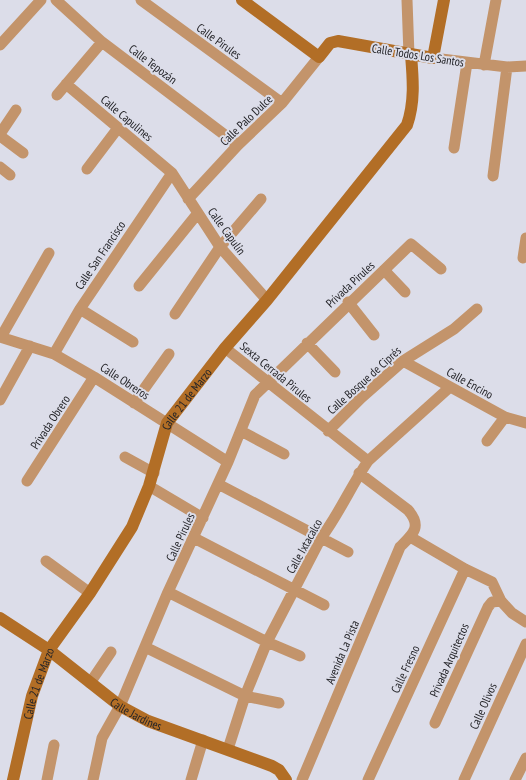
<svg xmlns="http://www.w3.org/2000/svg" width="526" height="780" font-family="'PT Sans Narrow',sans-serif">
	<style>
		.lines { fill: none; stroke-linecap: round; stroke-linejoin: round }
		.street { stroke: #c3946b; stroke-width: 11 }
		.secondary { stroke: #b26e26; stroke-width: 12 }
		.labels { text-anchor: middle; dominant-baseline: central; stroke-width: 4; stroke-linejoin: round; paint-order: stroke }
		.street-label { font-size: 12px; fill: #242428; stroke: #dcdde9 }
	</style>
	<rect width="100%" height="100%" fill="#dcdde9"/>
	<g class="lines">
		<path class="street" d="M56,0L102,42L238,145
			M141,0L282,103
			M407,0L409,55
			M0,45L41,0
			M433,58L507,67L526,66
			M484,65L496,0
			M66,84L172,173L220,247L267,300
			M57,95L102,42
			M0,134L16,110
			M0,136L23,153
			M454,148L467,63
			M0,167L10,175
			M87,169L118,128
			M493,176L507,67
			M188,199L238,145L282,103L319,57
			M523,258L526,238
			M384,270L405,292
			M139,286L198,213
			M348,302L374,335
			M80,309L133,342
			M175,314L220,247L261,199
			M0,337L54,354L94,377L228,462
			M1,337L49,253
			M307,343L335,372
			M225,348L368,461
			M54,354L80,309L172,173
			M403,361L505,417L526,423
			M0,400L30,346
			M134,403L169,354
			M241,431L284,454
			M328,431L361,398L403,361L454,329L477,309
			M487,441L505,417
			M125,457L154,473
			M27,481L94,377
			M218,484L348,552
			M149,486L203,518
			M194,538L324,605
			M412,538L465,569L492,582L501,601
			M46,561L90,593
			M168,592L267,642L300,656
			M145,647L245,696L279,703
			M90,683L111,652
			M435,723L488,607L492,602L501,601L512,613L526,622
			M228,749L245,696L267,642L321,538C339,514 351,486 368,461L450,387
			M47,780L54,745
			M93,780L102,738L120,706L168,592L228,462L255,395L411,244L441,269
			M191,780L203,740
			M302,780L400,547C412,535 423,527 408,510L359,473
			M368,780L465,569
			M464,780L526,644
			M515,780L526,758"/>
		<g class="secondary">
			<path d="M242,0L319,57L330,43L338,41L433,58L444,0"/>
			<path id="s1" d="M0,618L49,650L120,706L148,721L272,766L279,770L286,780"/>
			<path id="s2" d="M13,780L32,696L49,650L90,593L132,527L149,486L167,423L225,348L267,300L407,125C415,102 413,79 411,55"/>
		</g>
	</g>
	<g class="labels">
		<g class="street-label">
			<text transform="translate(219 41) rotate(36)">Calle Pirules</text>
			<text transform="translate(418 55) rotate(9)">Calle Todos Los Santos</text>
			<text transform="translate(153 64) rotate(37)">Calle Tepozán</text>
			<text transform="translate(127 118) rotate(40)">Calle Capulines</text>
			<text transform="translate(246 120) rotate(-44)">Calle Palo Dulce</text>
			<text transform="translate(227 231) rotate(54)">Calle Capulín</text>
			<text transform="translate(100 255) rotate(-56)">Calle San Francisco</text>
			<text transform="translate(350 284) rotate(-43)">Privada Pirules</text>
			<text transform="translate(276 372) rotate(39)">Sexta Cerrada Pirules</text>
			<text transform="translate(364 380) rotate(-42)">Calle Bosque de Ciprés</text>
			<text transform="translate(125 381) rotate(33)">Calle Obreros</text>
			<text transform="translate(470 383) rotate(29)">Calle Encino</text>
			<text stroke="none"><textPath href="#s2" startOffset="424">Calle 21 de Marzo</textPath></text>
			<text transform="translate(50 422) rotate(-57)">Privada Obrero</text>
			<text transform="translate(180 537) rotate(-65)">Calle Pirules</text>
			<text transform="translate(304 546) rotate(-61)">Calle Ixtacalco</text>
			<text transform="translate(342 652) rotate(-67)">Avenida La Pista</text>
			<text transform="translate(449 660) rotate(-66)">Privada Arquitectos</text>
			<text transform="translate(405 669) rotate(-65)">Calle Fresno</text>
			<text stroke="none"><textPath href="#s2" startOffset="100">Calle 21 de Marzo</textPath></text>
			<text transform="translate(483 706) rotate(-66)">Calle Olivos</text>
			<text stroke="none"><textPath href="#s1" startOffset="167">Calle Jardines</textPath></text>
		</g>
	</g>
</svg>
